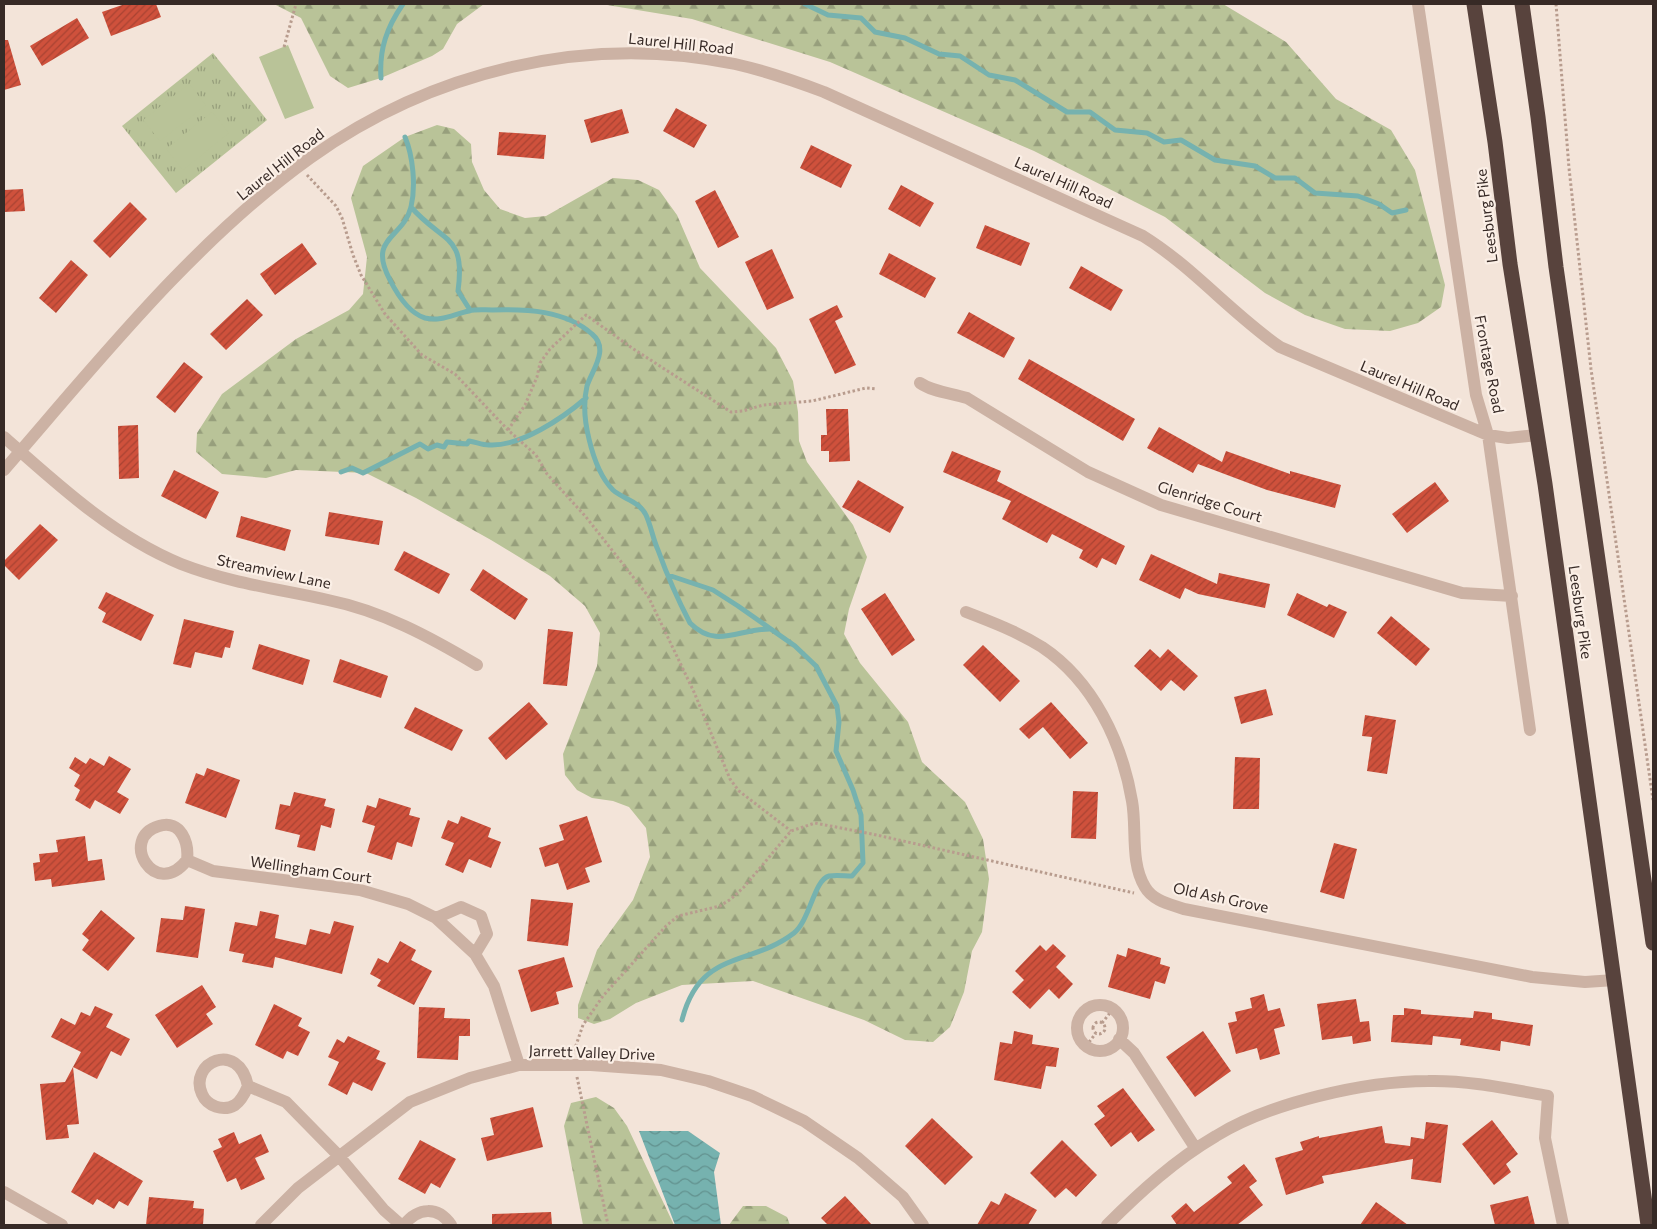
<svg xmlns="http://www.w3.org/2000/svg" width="1657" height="1229" font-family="Commissioner,sans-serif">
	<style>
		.forest { fill: url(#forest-firs) }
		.park { fill: url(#park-tufts) }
		.pitch { fill: #b9c398 }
		.water { fill: url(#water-waves) }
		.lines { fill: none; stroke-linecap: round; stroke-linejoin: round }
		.stream { stroke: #76b2af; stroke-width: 5 }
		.building { fill: url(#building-hatch) }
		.path { stroke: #b89c8e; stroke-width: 3; stroke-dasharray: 2.5 2.5; stroke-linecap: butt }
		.minor { stroke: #ccb2a4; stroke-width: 12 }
		.highway { stroke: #58433d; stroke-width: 15 }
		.labels { text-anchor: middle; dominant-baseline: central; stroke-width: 4.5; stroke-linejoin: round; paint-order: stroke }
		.street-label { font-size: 15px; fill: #372a26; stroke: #fbefe6 }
	</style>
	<defs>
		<pattern id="forest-firs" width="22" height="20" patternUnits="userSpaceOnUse" patternTransform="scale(1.25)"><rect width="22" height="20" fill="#b9c398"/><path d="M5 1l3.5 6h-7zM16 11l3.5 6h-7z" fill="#979f7c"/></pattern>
		<pattern id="park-tufts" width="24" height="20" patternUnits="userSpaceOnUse" patternTransform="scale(1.25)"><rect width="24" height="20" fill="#b9c398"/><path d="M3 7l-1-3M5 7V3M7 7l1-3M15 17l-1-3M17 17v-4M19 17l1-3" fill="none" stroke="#979f7c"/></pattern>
		<pattern id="water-waves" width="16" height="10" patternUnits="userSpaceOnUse" patternTransform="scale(1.25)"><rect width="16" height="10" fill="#76b2af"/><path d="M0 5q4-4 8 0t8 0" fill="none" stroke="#62918e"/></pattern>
		<pattern id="building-hatch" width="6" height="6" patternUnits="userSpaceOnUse" patternTransform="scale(1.25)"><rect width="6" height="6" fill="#cf513c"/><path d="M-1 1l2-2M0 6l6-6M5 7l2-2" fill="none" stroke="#a94332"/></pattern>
	</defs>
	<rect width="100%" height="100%" fill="#f3e4d9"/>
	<path class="forest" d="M274,4H484L457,24L443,49L432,56L381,78L348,88L330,76L301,18Z
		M601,4H1223L1286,42L1336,99L1391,130L1415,170L1445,285L1441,307L1418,323L1390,331L1345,329L1305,315L1265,293L1165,217L1034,151L830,62L692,19Z
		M437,125L454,129L471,144L472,162L484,190L500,209L525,218L546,216L613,178L638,180L659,190L677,215L700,268L776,348L793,381L798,412L799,441L807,462L853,525L867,557L849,609L844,634L860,663L908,722L922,762L965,802L983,839L989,879L982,932L972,951L964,992L950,1027L933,1042L905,1040L864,1020L753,981L682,985L636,1003L610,1019L594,1024L578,1018V1005L597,950L633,900L650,857L646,828L629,807L613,801L592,798L577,790L565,775L563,754L597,666L600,633L585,606L550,576L491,540L416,498L366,473L296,470L266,478L222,474L196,452L197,433L222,394L296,339L349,310L363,294L367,257L351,198L363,166L405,137Z
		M596,1097L614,1108L627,1126L674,1225H583L564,1126L571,1103Z
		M743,1206H766L787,1217L790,1225H729Z"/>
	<path class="park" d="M213,53L267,120L176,193L122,126Z"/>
	<path class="pitch" d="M288,45L314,108L285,119L259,57Z
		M189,84L206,105L160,141L143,120Z
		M212,112L229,133L183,170L166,149Z"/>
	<path class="water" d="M639,1131H688L720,1153L714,1172L721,1225H675Z"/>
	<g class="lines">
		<path class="stream" d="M805,4L828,15L861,18L875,32L905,38L939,54L960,56L989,75L1015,80L1067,112H1090L1115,130L1147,133L1164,142L1181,140L1215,160L1255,166L1275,178H1295L1315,193L1358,196L1379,204L1392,213L1406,210
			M381,78C379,49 387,27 403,4
			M405,137C413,156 416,186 411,207C403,239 367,237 390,280C397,294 409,313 425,318C441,322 454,314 469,311C476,309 484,310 492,310C526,309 565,310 592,334C610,349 592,370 587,386C583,403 585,423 589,439C593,456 600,477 613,490C623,499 639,501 646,515C651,526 653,539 658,550C667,575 678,600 690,623C717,650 739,628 771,629
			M411,207C442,243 466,233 458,291L470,310
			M341,472L352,468L363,473L420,444L428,449L437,445L444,447L447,442L467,444L469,441C476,442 482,445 489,445C520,447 563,418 586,398
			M668,575L713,590L738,606L795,646L816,666L837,706L839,722L836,751L853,790L861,815L863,863L852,876C845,876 836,875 829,876C814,880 810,920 794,933C750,967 700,949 682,1020"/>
	</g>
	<path class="building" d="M125,4H156L161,17L111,36L102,12Z
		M77,18L89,38L42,66L30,46Z
		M4,40H8L21,85L4,90Z
		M676,108L707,125L694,148L663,131Z
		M622,109L629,133L591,143L584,120Z
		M499,132L546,135L544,159L497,155Z
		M811,145L852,165L841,188L800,168Z
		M901,185L934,203L920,227L888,209Z
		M23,189L25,211L4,212V190Z
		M715,190L739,237L718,248L695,201Z
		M130,202L147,219L110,258L93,241Z
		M985,225L1030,243L1021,266L976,248Z
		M302,243L317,264L275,295L260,274Z
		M772,249L794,298L767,310L745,262Z
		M889,253L936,278L925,298L879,274Z
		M71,260L88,275L56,313L39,298Z
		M1081,266L1123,290L1111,311L1069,288Z
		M247,299L263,315L226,350L210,334Z
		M837,305L843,317L835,321L856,365L835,374L809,319Z
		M969,312L1015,338L1004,358L957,333Z
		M1029,359L1135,419L1123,441L1018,379Z
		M184,362L203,377L175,413L156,397Z
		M826,409H848L850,461L829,462V451H821V435H827Z
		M138,425L139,478L119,479L118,426Z
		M1159,427L1222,462L1226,451L1290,474V471L1341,485L1335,508L1267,490L1198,464L1193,473L1147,448Z
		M952,451L1001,471L997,481L1125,546L1116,565L1102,558L1097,568L1079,558L1083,550L1052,534L1047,543L1002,519L1011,501L943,472Z
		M174,470L219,492L206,519L161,496Z
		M858,480L904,507L890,533L842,507Z
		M1435,482L1449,501L1407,533L1392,514Z
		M329,512L383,521L379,545L325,536Z
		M241,516L291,530L285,551L236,537Z
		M40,524L58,540L19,580L4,565V561Z
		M404,551L450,574L439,594L394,570Z
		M1151,554L1217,584L1219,573L1270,584L1265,608L1198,594L1185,588L1180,599L1139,580Z
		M483,569L528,599L515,620L470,590Z
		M106,592L154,615L141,641L102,622L106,613L98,608Z
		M885,593L915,640L892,656L861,609Z
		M1297,593L1327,607L1329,604L1347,612L1334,638L1287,615Z
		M1391,616L1430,649L1416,666L1377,633Z
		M184,619L234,631L230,648L225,647L222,658L195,652L191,668L173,664Z
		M548,629L573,632L567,686L543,684Z
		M259,644L310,660L303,685L252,669Z
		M983,645L1020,681L1000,702L963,665Z
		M1150,649L1160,658L1168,649L1198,676L1184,691L1171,680L1161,691L1134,666Z
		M340,659L388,676L381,698L333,682Z
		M1266,689L1273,715L1241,724L1234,697Z
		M529,702L548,724L506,760L488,738Z
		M1051,702L1088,743L1070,759L1043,727L1029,739L1019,729Z
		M415,707L463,730L452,751L404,728Z
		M1365,715L1396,720L1387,774L1367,771L1372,737L1362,736Z
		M109,756L131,769L117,792L129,799L120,814L95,800L90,809L75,800L80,790L74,786L80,775L69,768L75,757L86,764L90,758L104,766Z
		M1235,757L1260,758L1259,809H1233Z
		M207,768L240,780L226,818L185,803L196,773L204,776Z
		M1073,791L1098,792L1096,839L1071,838Z
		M294,792L326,799L324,806L335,809L331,828L321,825L315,851L297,847L300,835L275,829L280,804L290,806Z
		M379,798L411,808L409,815L420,818L412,847L397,842L392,860L367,852L375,826L362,822L367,805L376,808Z
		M461,816L491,828L488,837L501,842L491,868L469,859L463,873L445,865L454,843L441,838L448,820L458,824Z
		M587,816L602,862L585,868L590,882L567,890L558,863L545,867L539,848L564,840L559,825Z
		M85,836L88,861L102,859L105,880L52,887L51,879L35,881L33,863L40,862L39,854L58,852L56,840Z
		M1334,843L1357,849L1344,899L1320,892Z
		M531,899L573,903L568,946L527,941Z
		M185,906L205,909L198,958L156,952L161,918L183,920Z
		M101,910L135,938L108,971L82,950L89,940L82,934Z
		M260,911L279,915L275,938L306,945L310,929L330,934L334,921L354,926L342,974L275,957L273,968L242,962L244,954L229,951L235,922L257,926Z
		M400,941L416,950L411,960L432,971L414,1005L377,986L381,980L370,974L378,958L388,963Z
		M1053,944L1066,956L1056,967L1073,984L1059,999L1049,989L1030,1009L1012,992L1024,980L1015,971L1040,945L1046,951Z
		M1128,948L1161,958L1160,964L1170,967L1165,984L1155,981L1150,999L1108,987L1117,954L1126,957Z
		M564,957L573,987L556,992L559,1004L531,1012L518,970Z
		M202,985L216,1007L206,1014L213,1024L177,1048L155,1015Z
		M1264,994L1268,1011L1280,1008L1285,1026L1274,1029L1280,1054L1260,1060L1257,1048L1236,1054L1228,1023L1237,1021L1235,1012L1252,1008L1250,998Z
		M1356,999L1360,1022L1369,1021L1371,1041L1353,1044L1352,1036L1322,1040L1317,1004Z
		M274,1004L302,1018L298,1026L310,1032L298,1056L287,1051L283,1059L255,1045Z
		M95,1006L113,1014L106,1027L130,1039L121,1056L111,1051L97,1079L73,1067L79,1124L67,1125L69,1138L46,1140L40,1084L65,1082L81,1052L51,1037L61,1018L75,1025L81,1012L90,1016Z
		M419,1007L445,1008L444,1018L470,1019V1036H459L458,1060L417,1058Z
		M1404,1008L1421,1010V1014L1473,1018L1474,1011L1492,1013V1019L1533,1025L1530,1046L1501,1041L1500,1051L1460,1045L1461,1039L1433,1036L1432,1045L1391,1042L1393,1015H1404Z
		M1014,1031L1033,1035L1032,1044L1059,1048L1056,1067L1046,1066L1041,1089L994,1080L1000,1042L1012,1044Z
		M1203,1031L1231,1071L1195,1097L1166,1057Z
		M348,1036L380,1051L376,1059L386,1063L372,1091L353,1082L347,1095L328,1085L339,1062L328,1057L337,1039L344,1043Z
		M1123,1088L1155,1130L1138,1142L1131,1132L1111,1147L1094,1124L1105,1116L1097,1106Z
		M533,1107L543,1147L487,1161L481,1138L494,1135L490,1118Z
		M932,1118L973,1157L945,1185L905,1146Z
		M1492,1120L1518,1154L1506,1164L1511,1172L1494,1185L1462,1144Z
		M1426,1122L1448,1125L1441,1183L1411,1179L1413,1159L1322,1176L1324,1183L1286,1195L1275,1158L1303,1150L1300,1142L1319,1136V1138L1382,1126L1385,1143L1410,1146L1411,1137L1424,1139Z
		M234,1132L239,1144L261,1134L269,1152L255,1158L265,1179L241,1190L236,1178L227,1182L213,1151L222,1147L218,1139Z
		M420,1140L456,1159L440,1188L431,1183L425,1194L398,1179Z
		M1062,1140L1097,1175L1076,1197L1066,1188L1055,1198L1030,1173Z
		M94,1152L143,1181L128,1206L119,1201L114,1209L97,1199L93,1205L71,1192Z
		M1244,1164L1257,1181L1249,1187L1263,1205L1237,1225H1177L1171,1216L1186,1203L1194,1212L1232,1183L1227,1177Z
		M1005,1193L1037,1210L1028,1225H977L991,1201L999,1205Z
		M845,1196L872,1225H828L821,1218Z
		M1528,1196L1535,1225H1495L1490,1205Z
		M149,1197L194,1201L193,1208L204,1209L203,1225H146Z
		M1376,1202L1408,1225H1360Z
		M551,1212L552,1225H492V1214Z"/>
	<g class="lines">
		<path class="path" d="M1556,4L1569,168L1591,369L1653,800
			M284,47L296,4
			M307,175L336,206L342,218L353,255L361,275L385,314L422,355L455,374L508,430L536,455L547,474L586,517L648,596L694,692L730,779L739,791L791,831
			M508,430L525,405L537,377L540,363L550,349L586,315L632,348L731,412L743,411L763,405L812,401L866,388L877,389
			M1093 1028a6 6 0 1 1 12 0a6 6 0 1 1-12 0Z
			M1102,1023L1113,1009
			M1086,1046L1096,1033
			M574,1051L583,1025L603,996L666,926L678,916L720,906L731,899L744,887L791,831L815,823L872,834L1134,893
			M577,1077L608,1225"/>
		<path class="minor" d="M1418,4L1476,395L1488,435L1530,730
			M920,383C933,392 952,393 967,398L1088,472L1161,505L1462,593L1512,596
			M4,437C58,485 113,536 181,564C230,583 278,589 328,600C382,611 430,637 477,665
			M4,470C97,363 194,241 310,158C432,71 587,33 735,64C766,71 795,81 824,92L1143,236C1193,267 1231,313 1280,347L1488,435L1508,438L1537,435
			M966,612C992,622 1018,632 1042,647C1093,681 1122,742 1132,801C1137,828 1130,863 1145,887C1153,901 1170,904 1184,909L1532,977L1585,982L1615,980
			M187,860C155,901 118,838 159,826C181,819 189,843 187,860L213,871L360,890L408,904L436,918L475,954L494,986L519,1065
			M436,918L461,907L481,916L487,934L475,954
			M1077 1028a23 23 0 1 1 46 0a23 23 0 1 1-46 0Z
			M1119,1039L1134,1053L1196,1149
			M248,1086C238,1039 188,1063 202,1094C207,1106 223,1112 235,1105C241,1101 245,1093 248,1086L286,1102L338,1155L384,1210L401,1225
			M4,1192L62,1225
			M261,1225L298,1188L410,1102L470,1078L519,1065H591L661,1070L708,1081L752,1096L804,1121L858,1158L903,1197L923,1225
			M404,1225C418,1207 438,1206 451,1225
			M1107,1225C1140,1192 1175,1160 1216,1136C1269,1103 1365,1081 1428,1081C1468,1080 1509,1089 1548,1096L1545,1138L1563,1225"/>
		<path class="highway" d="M1474,4L1495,142L1510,264L1545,484L1648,1225
			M1522,4L1538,117L1556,267L1653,943"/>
	</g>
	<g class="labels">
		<g class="street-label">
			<text transform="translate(681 43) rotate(6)">Laurel Hill Road</text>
			<text transform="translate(280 164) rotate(-38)">Laurel Hill Road</text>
			<text transform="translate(1064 182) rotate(24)">Laurel Hill Road</text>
			<text transform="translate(1486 216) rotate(-97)">Leesburg Pike</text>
			<text transform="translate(1490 364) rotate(79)">Frontage Road</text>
			<text transform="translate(1410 385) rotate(23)">Laurel Hill Road</text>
			<text transform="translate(1210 501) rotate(17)">Glenridge Court</text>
			<text transform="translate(274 571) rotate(12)">Streamview Lane</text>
			<text transform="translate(1581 612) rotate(82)">Leesburg Pike</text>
			<text transform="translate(311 869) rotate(8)">Wellingham Court</text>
			<text transform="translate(1221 897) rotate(12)">Old Ash Grove</text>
			<text transform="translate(592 1052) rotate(2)">Jarrett Valley Drive</text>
		</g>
	</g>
	<rect width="1657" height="1229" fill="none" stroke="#372a26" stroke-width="10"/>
</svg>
